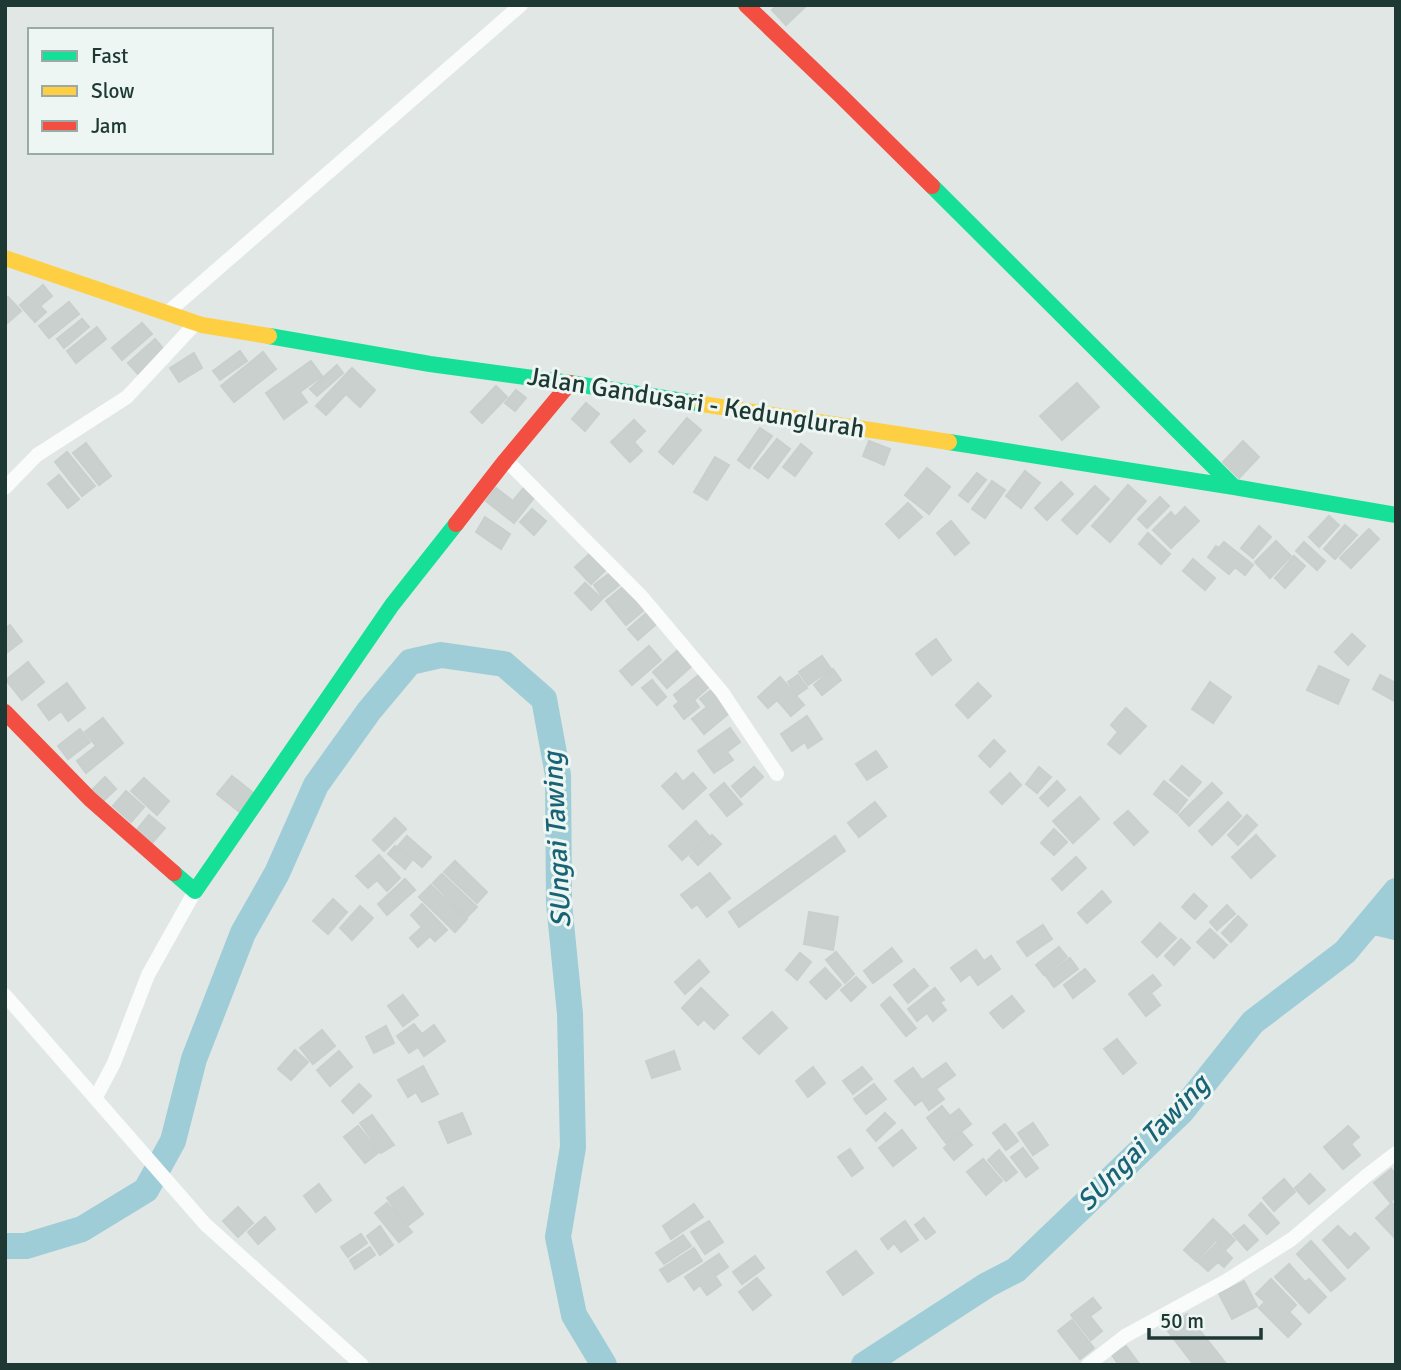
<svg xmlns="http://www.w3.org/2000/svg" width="1401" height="1370" font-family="Signika,sans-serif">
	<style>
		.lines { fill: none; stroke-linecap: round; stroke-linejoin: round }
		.river { stroke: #9ecdd7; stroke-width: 26 }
		.building { fill: #cad0ce; stroke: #c9cfcd; stroke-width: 2 }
		.street { stroke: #fafbfb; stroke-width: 14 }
		.fast { stroke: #16e098; stroke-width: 16 }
		.slow { stroke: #ffcf43; stroke-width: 16 }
		.jam { stroke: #f24e42; stroke-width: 16 }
		.labels { text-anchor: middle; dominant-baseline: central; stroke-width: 6; stroke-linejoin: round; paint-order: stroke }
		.street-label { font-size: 26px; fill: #1e3933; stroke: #edf6f2 }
		.water-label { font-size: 28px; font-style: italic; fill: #186376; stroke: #edf6f2 }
	</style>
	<rect width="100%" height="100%" fill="#e0e7e4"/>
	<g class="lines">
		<path class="river" d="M1371,921L1396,927
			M5,1246H26L82,1229L146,1190L173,1141L194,1059L243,933L277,873L316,785L369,711L410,662L441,655L504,664L544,699L558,775L559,903L570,1014L573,1147L558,1237L574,1315L604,1365
			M864,1365L987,1285L1016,1270L1182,1111L1253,1022L1345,952L1396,891"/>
	</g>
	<path class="building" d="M777,5H807L786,25L772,10Z
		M43,285L52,296L40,306L46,312L35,322L20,305Z
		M8,297L21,311L5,325V299Z
		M69,302L79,314L49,338L39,326Z
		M82,319L89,327L64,348L57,339Z
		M142,323L152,334L122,360L112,348Z
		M97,327L106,339L76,363L67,351Z
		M155,339L166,352L139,375L128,363Z
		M240,351L247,361L220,380L213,371Z
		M263,352L276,369L234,402L221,386Z
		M194,353L202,368L179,382L170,368Z
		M311,361L322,376L300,392L307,402L284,419L266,393Z
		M337,365L343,373L317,396L310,389Z
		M352,368L375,390L360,407L346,394L326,415L316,406Z
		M1077,383L1099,407L1062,440L1040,416Z
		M496,386L507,397L482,423L471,412Z
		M516,390L526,398L515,411L505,403Z
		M586,403L599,414L585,431L572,419Z
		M687,418L701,430L673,464L659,452Z
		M634,420L645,431L634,442L642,451L630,462L611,442Z
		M760,428L772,436L749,468L738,460Z
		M777,439L790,449L768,478L754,468Z
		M869,441L890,449L884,465L863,456Z
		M1243,441L1259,457L1239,478L1223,462Z
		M86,443L111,476L99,485L73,453Z
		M801,444L812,453L795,476L783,467Z
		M67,452L95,486L82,496L55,462Z
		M715,457L729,465L707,500L694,492Z
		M927,468L950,487L929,514L905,495Z
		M1025,471L1040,483L1021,508L1006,496Z
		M977,473L986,480L968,502L959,495Z
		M59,475L79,499L68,508L48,484Z
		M992,481L1005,490L985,518L972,509Z
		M1061,482L1073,494L1047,520L1035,508Z
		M526,485L537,494L514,523L486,501L496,488L513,501Z
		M1128,485L1146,501L1110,542L1092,526Z
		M1095,486L1109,499L1077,534L1062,520Z
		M1160,497L1169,506L1147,528L1138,519Z
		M908,503L922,517L899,538L886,524Z
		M1185,507L1199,521L1171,548L1153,530L1171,512L1175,517Z
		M532,509L546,521L534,535L520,522Z
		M1329,516L1339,525L1319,547L1309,537Z
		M485,517L510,534L501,549L476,532Z
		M951,521L969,543L955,555L937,533Z
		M1345,525L1357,535L1335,559L1324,549Z
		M1259,526L1271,537L1253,558L1241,548Z
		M1369,529L1379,539L1351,568L1340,558Z
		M1148,533L1170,554L1161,564L1139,544Z
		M1276,541L1291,556L1270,578L1255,562Z
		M1224,542L1253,565L1245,575L1235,567L1229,574L1208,557L1216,546L1219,548Z
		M1304,542L1325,561L1317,570L1296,551Z
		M595,549L610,566L591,584L575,567Z
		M1294,556L1305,566L1285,588L1275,578Z
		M1193,559L1215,578L1205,590L1183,571Z
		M614,570L623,582L603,598L594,585Z
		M585,583L602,599L591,610L575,593Z
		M624,586L644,610L626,625L606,601Z
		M651,609L661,620L638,640L628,629Z
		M10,625L22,641L5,654V629Z
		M1352,634L1365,646L1348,665L1335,652Z
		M936,639L951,660L932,675L916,654Z
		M649,646L661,660L632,685L620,671Z
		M678,650L692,666L667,688L653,672Z
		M822,656L831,669L808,685L799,672Z
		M28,662L44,682L22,700L6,680Z
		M1319,666L1349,680L1338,704L1307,690Z
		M833,669L841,680L822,695L814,685Z
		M700,674L710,686L694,700L699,707L684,719L674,706L679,702L674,695Z
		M798,675L807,688L797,695L788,682Z
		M1380,675L1396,683V702L1373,689Z
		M780,677L804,705L791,716L777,700L768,708L758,697Z
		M652,680L666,697L657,705L642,688Z
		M1210,682L1231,697L1213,723L1192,709Z
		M67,683L85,708L68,721L61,711L49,720L38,705Z
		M978,683L991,696L968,718L956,705Z
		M714,688L733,710L704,734L692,719L707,707L700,699Z
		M1126,708L1146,726L1120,754L1108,744L1118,732L1111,725Z
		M807,716L822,739L808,748L805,742L792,751L781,734Z
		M103,718L123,743L86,773L77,761L96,746L85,732Z
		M730,728L740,742L727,752L733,760L714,773L698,751Z
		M80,729L90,742L68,759L58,746Z
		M994,740L1005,751L990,767L979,756Z
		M876,751L887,767L867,780L856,764Z
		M1182,766L1201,782L1189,796L1170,780Z
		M754,767L763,777L741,797L732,786Z
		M1039,767L1051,777L1037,793L1026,784Z
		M676,773L683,782L693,773L706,788L683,809L662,786Z
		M1010,773L1021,785L1002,804L990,792Z
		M232,776L256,795L241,813L217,794Z
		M105,777L116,789L102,802L91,791Z
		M144,778L169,801L157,815L131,791Z
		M1057,781L1065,790L1048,806L1040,798Z
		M1164,781L1187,800L1177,813L1154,794Z
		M724,783L742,804L727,816L710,795Z
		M1212,783L1222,793L1189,826L1179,815Z
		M126,791L144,807L131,822L113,806Z
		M1080,797L1099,819L1073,843L1053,821Z
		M875,802L886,816L859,837L848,823Z
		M1228,802L1241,816L1212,845L1199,831Z
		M1128,811L1148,832L1134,845L1114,823Z
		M149,815L165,828L151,844L136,831Z
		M1247,815L1257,825L1238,845L1228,835Z
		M395,818L406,829L384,851L373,840Z
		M696,821L709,836L682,860L669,846Z
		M1054,829L1067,842L1054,855L1041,843Z
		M712,835L721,844L698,865L690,856Z
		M1256,835L1275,856L1251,878L1232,857Z
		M407,836L431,857L422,867L398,846Z
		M835,836L845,851L739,927L729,912Z
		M395,846L412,860L405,869L388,854Z
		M379,855L400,878L387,891L377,880L368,888L356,876Z
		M1076,857L1086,868L1062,890L1052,879Z
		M455,861L487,892L477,903L444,872Z
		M710,873L730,898L707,917L697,904L692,908L681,895Z
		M442,874L477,907L467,917L433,883Z
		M405,879L415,890L387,915L378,904Z
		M431,885L467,919L455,932L419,897Z
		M1102,891L1111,902L1087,923L1078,913Z
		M1194,894L1207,906L1195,919L1182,907Z
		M333,899L347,912L328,934L313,921Z
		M422,904L447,930L435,941L430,936L418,947L410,938L422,927L411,915Z
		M1227,905L1235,914L1217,930L1210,922Z
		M360,906L373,918L352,940L340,928Z
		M809,912L838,917L833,950L804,944Z
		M1238,916L1247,925L1231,942L1222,933Z
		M1160,923L1176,938L1157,957L1142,942Z
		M1043,925L1052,939L1027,956L1017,942Z
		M1210,929L1227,945L1214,958L1197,942Z
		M1181,939L1190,948L1174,965L1165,956Z
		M1059,947L1067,957L1044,975L1036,965Z
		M892,948L902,961L873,983L864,971Z
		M976,950L984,961L991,956L1000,969L978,985L970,974L961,981L951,968Z
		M836,952L854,974L845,983L826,960Z
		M800,953L811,962L797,980L786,970Z
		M1070,958L1078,969L1054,987L1046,976Z
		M699,960L709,972L685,994L675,982Z
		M825,968L841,985L826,999L810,982Z
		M914,969L928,986L908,1003L894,985Z
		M1085,969L1095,981L1073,998L1064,985Z
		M1153,975L1161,985L1151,993L1160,1005L1146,1016L1129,994Z
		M856,977L866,987L851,1001L841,990Z
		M701,988L728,1015L714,1029L704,1019L698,1025L682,1008Z
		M935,988L944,1000L940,1002L946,1010L933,1021L927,1013L917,1021L908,1009Z
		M403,995L418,1015L403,1026L388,1006Z
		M1012,996L1024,1011L1003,1028L990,1013Z
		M890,997L916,1028L906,1036L881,1005Z
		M772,1012L787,1028L759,1054L743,1038Z
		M414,1024L422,1034L434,1025L445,1041L424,1056L418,1047L409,1053L397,1036Z
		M386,1026L394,1043L374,1053L366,1037Z
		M322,1030L335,1046L313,1064L300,1048Z
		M1117,1039L1136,1063L1123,1074L1104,1049Z
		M295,1050L308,1062L291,1080L278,1069Z
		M339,1051L352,1067L330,1086L317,1070Z
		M674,1051L680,1069L652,1078L646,1061Z
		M946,1063L955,1075L936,1089L944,1099L929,1110L922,1100L915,1105L895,1081L913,1068L922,1080Z
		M423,1066L438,1094L422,1102L416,1092L408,1097L398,1080Z
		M813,1067L825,1083L808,1097L796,1081Z
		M862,1067L872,1079L853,1094L843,1081Z
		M359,1084L371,1096L353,1113L342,1101Z
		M874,1084L886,1099L866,1114L854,1099Z
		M942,1106L950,1116L959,1109L971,1124L946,1143L927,1118Z
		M462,1113L471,1134L448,1143L439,1122Z
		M885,1113L895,1123L876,1141L867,1130Z
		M372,1115L394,1145L381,1153L360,1123Z
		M1033,1123L1048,1145L1033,1155L1018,1133Z
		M1005,1124L1018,1141L1006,1150L993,1133Z
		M358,1126L379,1152L365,1163L344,1137Z
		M1348,1126L1359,1137L1351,1144L1360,1155L1343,1169L1324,1147Z
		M902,1130L916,1148L893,1166L879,1148Z
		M961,1132L972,1145L954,1160L944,1148Z
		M1023,1148L1038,1168L1026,1177L1011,1157Z
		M850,1149L863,1168L852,1176L838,1157Z
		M999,1150L1017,1172L1006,1181L988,1160Z
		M983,1159L1002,1181L986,1195L967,1172Z
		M1391,1169L1396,1174V1197L1390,1202L1374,1183Z
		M1310,1174L1325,1190L1309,1204L1295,1188Z
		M1284,1179L1295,1192L1274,1211L1263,1198Z
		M319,1184L331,1200L316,1212L304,1196Z
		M403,1187L423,1214L407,1226L387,1198Z
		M387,1203L412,1232L399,1242L375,1213Z
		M1261,1203L1279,1223L1267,1234L1249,1215Z
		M1392,1203L1396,1207V1235L1394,1237L1376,1218Z
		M694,1204L703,1217L671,1239L663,1226Z
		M238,1207L253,1223L238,1237L223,1221Z
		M265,1217L275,1229L258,1244L248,1232Z
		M924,1218L935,1232L926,1239L915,1225Z
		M1213,1219L1235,1240L1226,1249L1216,1240L1196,1261L1184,1250Z
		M709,1221L723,1242L705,1254L691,1232Z
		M905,1221L918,1240L901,1252L894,1243L888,1249L881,1239Z
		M1244,1225L1258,1240L1247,1250L1233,1234Z
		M380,1226L393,1245L380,1255L367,1236Z
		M1338,1226L1350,1238L1355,1233L1369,1248L1348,1268L1323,1240Z
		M361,1234L367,1243L348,1257L341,1247Z
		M683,1235L691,1246L664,1264L656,1253Z
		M1311,1241L1345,1279L1331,1291L1297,1254Z
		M1217,1243L1232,1258L1224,1267L1218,1262L1208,1271L1198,1262Z
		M370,1247L375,1255L355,1269L350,1260Z
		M694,1248L702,1261L668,1282L660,1270Z
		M856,1251L873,1273L843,1295L827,1272Z
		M719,1254L728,1267L715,1276L721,1285L707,1295L700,1285L694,1290L685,1277Z
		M755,1256L764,1268L742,1284L733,1272Z
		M1289,1264L1305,1282L1309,1279L1326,1297L1309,1313L1275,1277Z
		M757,1278L771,1295L753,1310L739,1292Z
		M1271,1279L1296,1305L1289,1312L1301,1324L1288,1337L1259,1308L1265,1302L1256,1294Z
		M1244,1281L1257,1306L1232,1319L1219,1294Z
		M1093,1298L1101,1308L1090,1316L1102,1331L1091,1340L1071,1315Z
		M1187,1314L1227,1365H1194L1167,1330Z
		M1072,1320L1094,1348L1080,1359L1058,1331Z
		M1126,1346L1140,1365H1119L1112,1355Z"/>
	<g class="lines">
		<path class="street" d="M167,313L521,5
			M506,460L642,597L722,692L777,774
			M5,488L37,455L127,397L196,323
			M5,995L205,1224L362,1365
			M96,1097L114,1063L148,975L195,891
			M1088,1365L1125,1336L1226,1281L1292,1239L1366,1176L1396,1153"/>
		<path class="fast" d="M932,186L1234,487
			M269,336L430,364L570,383L702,404
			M949,442L1234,487L1396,515
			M174,873L195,891L392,605L456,524"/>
		<path class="slow" d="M5,258L202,325L269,336
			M702,404L949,442"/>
		<path class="jam" d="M746,5L841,96L932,186
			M456,524L505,461L570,383
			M5,712L90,799L174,873"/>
	</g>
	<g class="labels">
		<g class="street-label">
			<text transform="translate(696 403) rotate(9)">Jalan Gandusari - Kedunglurah</text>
		</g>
		<g class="water-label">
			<text transform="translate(557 840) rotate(-93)">SUngai Tawing</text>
			<text transform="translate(1143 1143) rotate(-46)">SUngai Tawing</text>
		</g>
	</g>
	<rect width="1401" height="1370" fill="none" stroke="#1e3933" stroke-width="14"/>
	<rect x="28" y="28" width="245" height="126" fill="#edf6f2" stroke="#9aaaa6" stroke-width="2"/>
	<rect x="42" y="51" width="35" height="10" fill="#16e098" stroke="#9aaaa6" stroke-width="2"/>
	<text x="91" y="63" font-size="21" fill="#1e3933">Fast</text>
	<rect x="42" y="86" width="35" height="10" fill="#ffcf43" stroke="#9aaaa6" stroke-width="2"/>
	<text x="91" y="98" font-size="21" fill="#1e3933">Slow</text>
	<rect x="42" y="121" width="35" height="10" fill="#f24e42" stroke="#9aaaa6" stroke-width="2"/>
	<text x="91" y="133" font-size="21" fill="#1e3933">Jam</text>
	<path d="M1149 1328v10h112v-10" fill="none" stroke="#1e3933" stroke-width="3.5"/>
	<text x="1160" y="1328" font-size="21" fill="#1e3933" stroke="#edf6f2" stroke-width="5" paint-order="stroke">50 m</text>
</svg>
